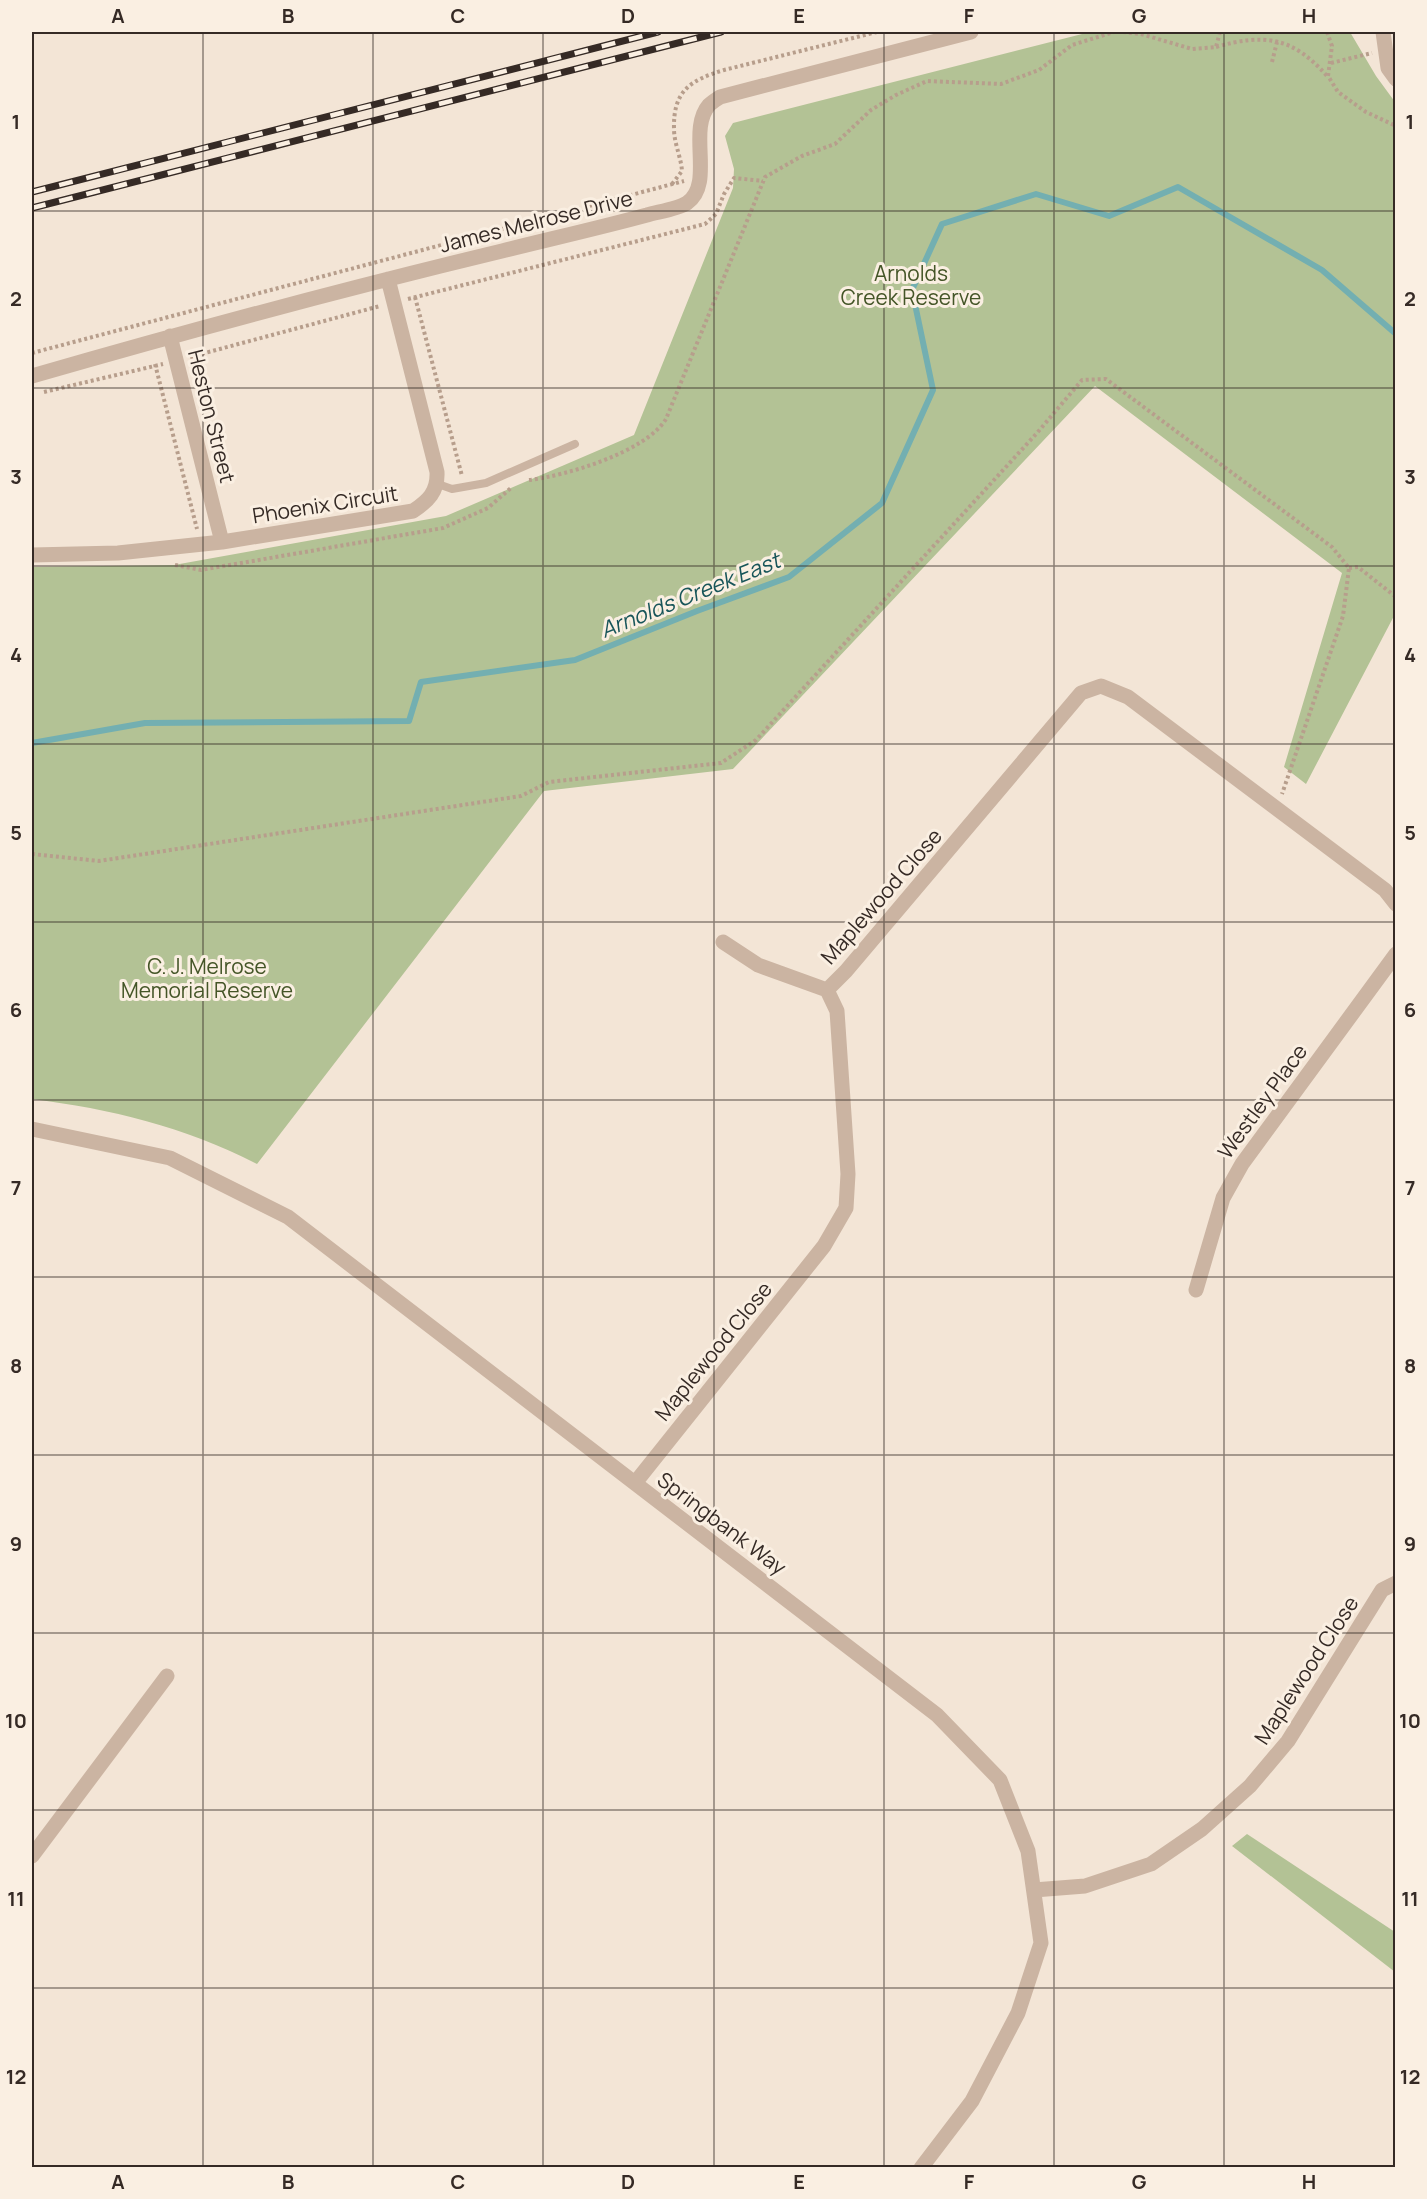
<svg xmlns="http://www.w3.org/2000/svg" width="1427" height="2199" font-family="Manrope,sans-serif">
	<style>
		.green { fill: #b3c295 }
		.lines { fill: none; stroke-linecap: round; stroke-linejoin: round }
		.stream { stroke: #73afb1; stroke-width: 6 }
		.path { stroke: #b79e8c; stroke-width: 4; stroke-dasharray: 3 3; stroke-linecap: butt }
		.service { stroke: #cbb4a2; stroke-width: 8 }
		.minor { stroke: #cbb4a2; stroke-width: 15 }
		.rail-casing { stroke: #352a25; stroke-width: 7 }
		.rail { stroke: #faefe2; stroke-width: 4.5; stroke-dasharray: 14; stroke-linecap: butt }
		.grid { fill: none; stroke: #352a25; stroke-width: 1.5; stroke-opacity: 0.55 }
		.labels { text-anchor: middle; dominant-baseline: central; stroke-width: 6; stroke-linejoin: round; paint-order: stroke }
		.street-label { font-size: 21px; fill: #352a25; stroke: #faefe2 }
		.park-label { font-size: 21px; fill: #445527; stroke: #faefe2 }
		.water-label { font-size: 22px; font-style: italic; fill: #185559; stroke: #faefe2 }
		.neatline { fill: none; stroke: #352a25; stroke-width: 2 }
		.grid-label { font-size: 20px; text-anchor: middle; font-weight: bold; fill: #352a25 }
	</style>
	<rect width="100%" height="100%" fill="#f3e5d6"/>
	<path class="green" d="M1090,32H1350L1376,76L1395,102V614L1306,784L1284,767L1342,573L1095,386L733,769L544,791L257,1164C185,1127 111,1109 32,1099V567L174,565L446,516L634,435L733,188L734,169L725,136L733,123Z
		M1247,1834L1395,1932V1972L1232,1846Z"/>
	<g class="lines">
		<path class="stream" d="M32,743L145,723L409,721L421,682L575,660L697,611L789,577L882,503L933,390L912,290L942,224L1036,194L1109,216L1178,187L1322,270L1396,334"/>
		<path class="path" d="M1123,32L1141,34L1192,49L1216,47L1220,32
			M1327,32L1332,46L1328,76L1338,92L1366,112L1396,126
			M1216,47C1264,33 1293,37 1327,76
			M1272,62L1277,42
			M1331,63L1372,53
			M672,184L682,171C681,157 674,143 674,129C673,90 691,80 724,70L877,32
			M415,297L462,476
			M408,299L705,224L716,214L724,194L734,178L763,181
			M32,353L684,181
			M190,357L380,306
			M155,364L197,529
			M44,392L163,364
			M529,480C565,476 646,452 666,419L765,177L802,156L835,144L871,110L896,95L927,81L1001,84L1039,70L1072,45L1114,32
			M175,565L201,570L443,528L488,508L512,487
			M1349,568L1358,567L1396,597
			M32,854L99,861L521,796L549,782L721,763L756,740L1037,433L1082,380L1106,379L1332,547L1349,568L1343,616L1282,794"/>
		<path class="service" d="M438,484L452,489L486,483L575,444"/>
		<path class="minor" d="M1383,32L1388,68L1396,79
			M170,336L222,542
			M32,376C188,331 344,289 502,251C550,239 599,228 647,215C657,212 678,209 687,203C715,184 687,130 709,105C712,102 717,99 720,97L971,32
			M32,555L118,553L222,542L413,511C428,501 438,492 437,472L388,279
			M723,942L758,965L827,990
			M32,1129L170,1158L288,1217L937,1715L1000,1780L1028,1851L1041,1943L1018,2013L972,2101L921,2168
			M1196,1290L1223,1198L1242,1164L1396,954
			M635,1483L824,1246L846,1208L848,1174L837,1011L827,990L846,971L1081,693L1101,686L1128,697L1385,890L1396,904
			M32,1856L167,1676
			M1034,1890L1085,1886L1151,1864L1202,1829L1250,1786L1288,1741L1382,1590L1396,1583"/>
		<g class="rail-casing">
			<path id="rail" d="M32,192L658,32
				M32,208L721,32"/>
		</g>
		<use href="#rail" class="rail"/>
	</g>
	<path class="grid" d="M203,32V2168M373,32V2168M543,32V2168M714,32V2168M884,32V2168M1054,32V2168M1224,32V2168M32,211H1396M32,388H1396M32,566H1396M32,744H1396M32,922H1396M32,1100H1396M32,1277H1396M32,1455H1396M32,1633H1396M32,1810H1396M32,1988H1396"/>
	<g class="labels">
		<g class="street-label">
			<text transform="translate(536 221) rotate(-14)">James Melrose Drive</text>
			<text transform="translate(212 416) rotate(76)">Heston Street</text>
			<text transform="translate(325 504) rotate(-9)">Phoenix Circuit</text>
			<text transform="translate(881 896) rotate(-49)">Maplewood Close</text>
			<text transform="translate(1262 1101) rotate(-54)">Westley Place</text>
			<text transform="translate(713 1351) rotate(-51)">Maplewood Close</text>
			<text transform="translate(722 1523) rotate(37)">Springbank Way</text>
			<text transform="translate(1306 1670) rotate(-57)">Maplewood Close</text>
		</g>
		<g class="park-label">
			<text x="911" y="273">Arnolds<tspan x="911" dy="24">Creek Reserve</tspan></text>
			<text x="207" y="966">C. J. Melrose<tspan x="207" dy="24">Memorial Reserve</tspan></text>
		</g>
		<g class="water-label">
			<text transform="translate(690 595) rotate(-22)">Arnolds Creek East</text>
		</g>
	</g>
	<rect width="1427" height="2199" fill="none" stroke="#faefe2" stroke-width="66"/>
	<rect x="33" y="33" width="1361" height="2133" class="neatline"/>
	<g class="grid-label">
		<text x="118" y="23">A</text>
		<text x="288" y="23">B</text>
		<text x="458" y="23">C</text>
		<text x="628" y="23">D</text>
		<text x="799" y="23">E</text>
		<text x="969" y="23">F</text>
		<text x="1139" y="23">G</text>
		<text x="1309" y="23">H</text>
		<text x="16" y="129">1</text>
		<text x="1410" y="129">1</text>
		<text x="16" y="306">2</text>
		<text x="1410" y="306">2</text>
		<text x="16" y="484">3</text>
		<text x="1410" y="484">3</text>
		<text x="16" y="662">4</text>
		<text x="1410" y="662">4</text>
		<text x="16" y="840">5</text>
		<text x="1410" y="840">5</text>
		<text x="16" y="1017">6</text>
		<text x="1410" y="1017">6</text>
		<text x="16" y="1195">7</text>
		<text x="1410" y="1195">7</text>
		<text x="16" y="1373">8</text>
		<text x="1410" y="1373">8</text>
		<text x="16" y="1551">9</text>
		<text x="1410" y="1551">9</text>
		<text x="16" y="1728">10</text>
		<text x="1410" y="1728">10</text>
		<text x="16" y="1906">11</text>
		<text x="1410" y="1906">11</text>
		<text x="16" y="2084">12</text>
		<text x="1410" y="2084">12</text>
		<text x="118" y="2189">A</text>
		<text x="288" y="2189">B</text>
		<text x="458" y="2189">C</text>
		<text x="628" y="2189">D</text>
		<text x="799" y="2189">E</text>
		<text x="969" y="2189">F</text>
		<text x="1139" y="2189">G</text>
		<text x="1309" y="2189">H</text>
	</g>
</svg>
